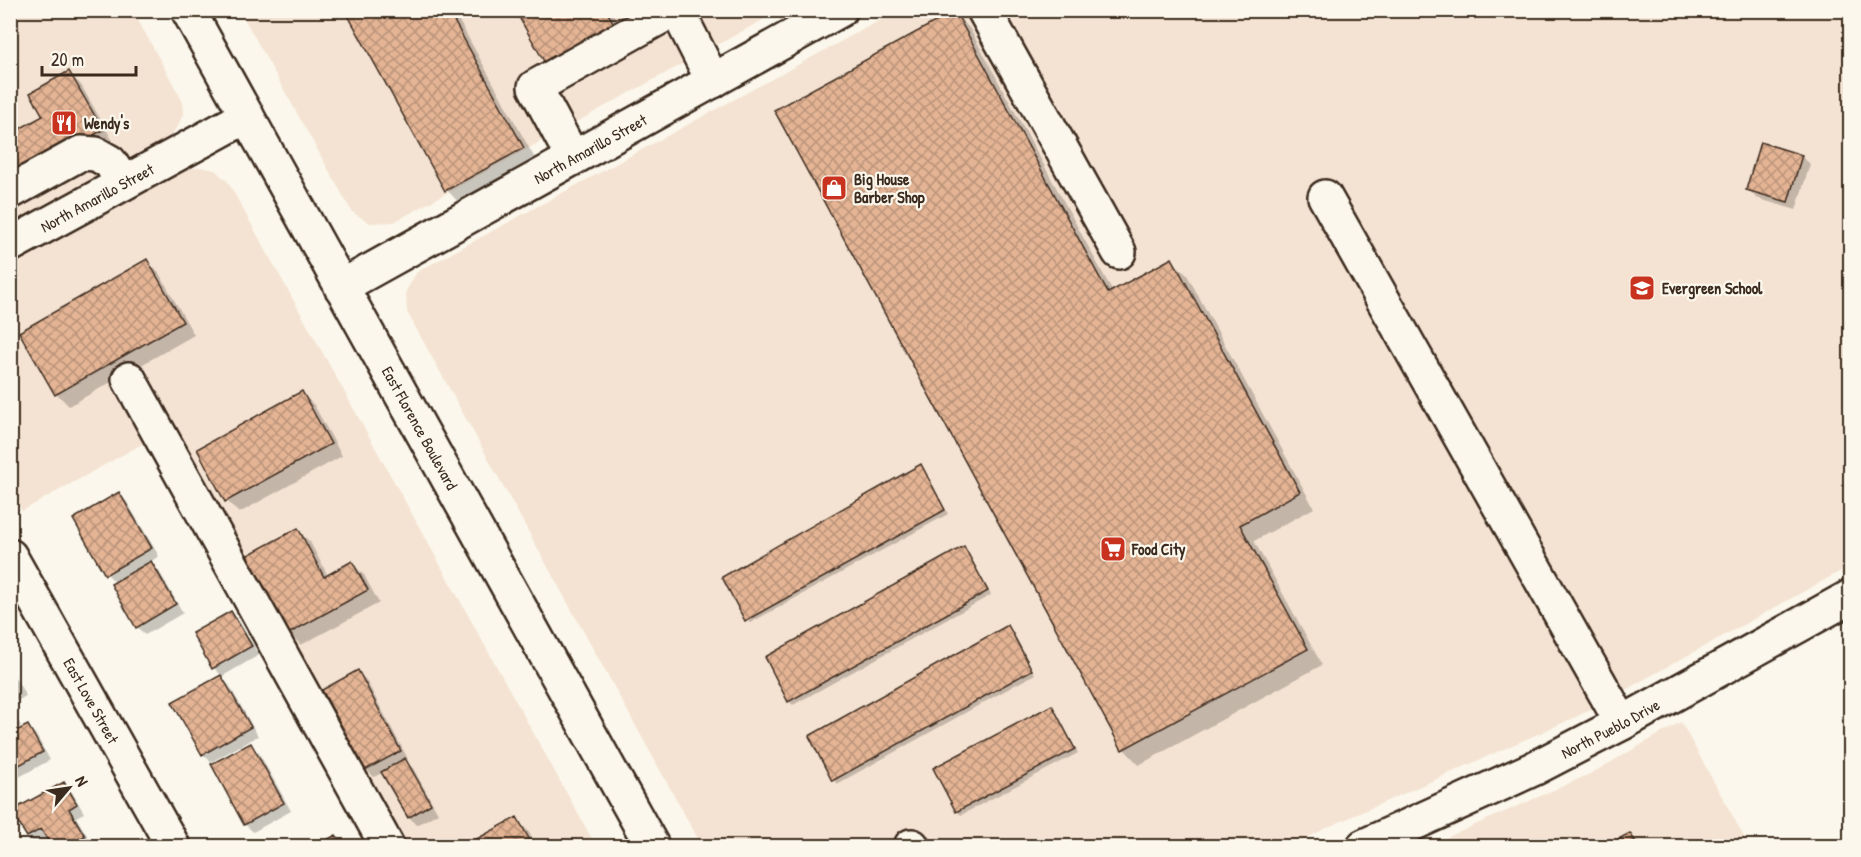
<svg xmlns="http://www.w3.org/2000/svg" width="1861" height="857" font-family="'Patrick Hand',sans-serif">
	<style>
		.built { fill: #f4e3d2 }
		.shadow { fill: #0003 }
		.building { fill: url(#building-cross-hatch); stroke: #3b2a1e; stroke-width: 1.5 }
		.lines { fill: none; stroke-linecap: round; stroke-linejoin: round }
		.minor-casing { stroke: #3b2a1e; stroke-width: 38 }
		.major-casing { stroke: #3b2a1e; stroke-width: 38 }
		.minor { stroke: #fbf7ec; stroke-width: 33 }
		.major { stroke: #fbf7ec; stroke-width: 33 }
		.labels { text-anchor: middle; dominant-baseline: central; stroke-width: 4.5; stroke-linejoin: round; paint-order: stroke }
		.poi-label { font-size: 16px; font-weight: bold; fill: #3b2a1e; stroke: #fbf7ec; text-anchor: start }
		.street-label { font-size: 16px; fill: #3b2a1e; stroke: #fbf7ec }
	</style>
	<defs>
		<pattern id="building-cross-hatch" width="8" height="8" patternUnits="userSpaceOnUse" patternTransform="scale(1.5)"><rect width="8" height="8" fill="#e4b495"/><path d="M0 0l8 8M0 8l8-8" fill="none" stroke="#ba9379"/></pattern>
	</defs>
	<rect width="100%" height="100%" fill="#fbf7ec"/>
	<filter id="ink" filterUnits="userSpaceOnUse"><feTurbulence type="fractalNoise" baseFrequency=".0167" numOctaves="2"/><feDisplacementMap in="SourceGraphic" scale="12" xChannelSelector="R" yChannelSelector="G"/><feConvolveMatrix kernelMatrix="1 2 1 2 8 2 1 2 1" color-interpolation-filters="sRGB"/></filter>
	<g filter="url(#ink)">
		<path class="built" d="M11,11H133L182,100L184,112L178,126L169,137L11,224Z
			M240,11H779L394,222L370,223L352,212Z
			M897,11H1850V566L1576,717L1326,828L1292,846H702L407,312L406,291L417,272Z
			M200,167L215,170L228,182L596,846H399L169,429L22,511L10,490V264L185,170Z
			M1681,722L1749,846H1428L1592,773Z"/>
		<path class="shadow" d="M347,10H453L538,164L462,206L447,190Z
			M517,10H611L628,40Z
			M955,13L970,29L1113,292L1172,260L1187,275L1314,508L1254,541L1322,665L1139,765L1124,749L776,111Z
			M69,73L81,85L114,143L10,200L45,116Z
			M1801,156L1810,164L1796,210L1756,198L1748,189Z
			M147,261L159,273L194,335L69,406L57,394L21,333Z
			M302,393L314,405L342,456L239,513L227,501L199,450Z
			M921,466L925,470L948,514L750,623L746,620Z
			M119,494L127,502L159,556L150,562L159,571L183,613L145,635L137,627L116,583L107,574Z
			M298,530L310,542L328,576L352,563L364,575L379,603L301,645L289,633Z
			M964,548L967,551L991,595L793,705L789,701Z
			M231,613L239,621L259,655L221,677L229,685L258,736L211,762L203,754L174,703L222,676L214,668Z
			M1008,627L1012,630L1035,674L837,784L834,780Z
			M10,669L26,696L10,705Z
			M358,672L366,680L408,759L405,761L413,768L438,813L417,825L409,817L384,772L374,777L366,769Z
			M10,707L21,726L10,732Z
			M1052,707L1056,711L1078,753L961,815L957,811Z
			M28,726L36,735L50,760L10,782V736Z
			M251,745L259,753L291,811L253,832L245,824Z
			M63,784L72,792L84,813L76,817L92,844L88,846H53L48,838L36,845L28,836Z
			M516,819L528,831L537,846H467Z
			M1630,834L1642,846H1608Z
			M336,837L345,846H318Z"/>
		<path class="building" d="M345,10H448L524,148L445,191Z
			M515,10H606L614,24L545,63Z
			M955,11L1108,293L1172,258L1300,492L1240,525L1308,649L1122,750L774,110Z
			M69,71L103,130L10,182V134L43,116L30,93Z
			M1760,142L1802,155L1788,202L1746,190Z
			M147,259L183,322L55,395L19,332Z
			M302,391L331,444L225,502L197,449Z
			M921,464L945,510L745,621L722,577Z
			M119,492L152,548L105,575L73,519Z
			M298,528L324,577L352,561L368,590L288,634L246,556Z
			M964,546L988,591L788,702L765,657Z
			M151,561L176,604L136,628L111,584Z
			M231,611L252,646L212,669L192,633Z
			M1008,625L1032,670L832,781L809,736Z
			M358,670L401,751L365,770L322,690Z
			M221,675L251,727L202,755L172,702Z
			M1052,705L1075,749L956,812L933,768Z
			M28,725L43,752L10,770V734Z
			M251,743L284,803L244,825L211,764Z
			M405,758L431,804L408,818L381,772Z
			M64,782L77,804L69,809L85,836L66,846H51L41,829L27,837L11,811Z
			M517,817L533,846H464Z
			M1630,833L1638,846H1605Z
			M336,835L343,846H315Z"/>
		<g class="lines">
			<g class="minor-casing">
				<g id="minor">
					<path d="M677,10L713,81"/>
					<path d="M984,10L1119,252"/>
					<path d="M573,158L535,87L673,10"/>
					<path d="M10,192L81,153L96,154L110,162L123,183"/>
					<path d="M1325,197L1622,723"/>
					<path id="s1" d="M10,245L247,116"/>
					<path id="s2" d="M341,287L840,10"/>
					<path d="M129,379L387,846"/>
					<path id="s3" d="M10,556L173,846"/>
					<path d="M911,846H912"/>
					<path id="s4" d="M1364,846L1533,769L1622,723L1850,597"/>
				</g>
			</g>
			<g class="major-casing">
				<g id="major">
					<path id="s5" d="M188,10L652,846"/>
				</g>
			</g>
			<use href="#minor" class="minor"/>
			<use href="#major" class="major"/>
		</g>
	</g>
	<defs>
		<g id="restaurant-square" transform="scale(1.35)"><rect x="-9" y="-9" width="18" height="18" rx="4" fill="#c8321e" stroke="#fbf7ec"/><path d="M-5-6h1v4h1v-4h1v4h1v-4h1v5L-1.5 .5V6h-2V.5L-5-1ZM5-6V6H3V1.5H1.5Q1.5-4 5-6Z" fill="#fff"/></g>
		<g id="shop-square" transform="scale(1.35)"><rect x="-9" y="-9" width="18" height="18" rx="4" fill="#c8321e" stroke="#fbf7ec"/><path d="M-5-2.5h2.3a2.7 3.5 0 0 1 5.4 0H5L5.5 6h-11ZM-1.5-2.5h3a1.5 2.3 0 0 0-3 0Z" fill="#fff"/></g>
		<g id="school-square" transform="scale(1.35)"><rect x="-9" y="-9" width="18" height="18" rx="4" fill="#c8321e" stroke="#fbf7ec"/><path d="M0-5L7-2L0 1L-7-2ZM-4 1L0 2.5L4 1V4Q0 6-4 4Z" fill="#fff"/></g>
		<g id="supermarket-square" transform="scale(1.35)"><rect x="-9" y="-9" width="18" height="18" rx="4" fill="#c8321e" stroke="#fbf7ec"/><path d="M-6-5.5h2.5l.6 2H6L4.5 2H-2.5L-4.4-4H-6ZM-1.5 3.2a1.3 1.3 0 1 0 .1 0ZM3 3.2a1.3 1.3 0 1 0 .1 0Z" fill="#fff"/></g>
	</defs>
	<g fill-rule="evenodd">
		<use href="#restaurant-square" x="64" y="123"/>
		<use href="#shop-square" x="834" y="188"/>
		<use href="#school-square" x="1642" y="288"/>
		<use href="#supermarket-square" x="1113" y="549"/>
	</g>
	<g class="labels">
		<g class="poi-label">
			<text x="84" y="123">Wendy's</text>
			<text x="854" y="179">Big House<tspan x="854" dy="18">Barber Shop</tspan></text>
			<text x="1662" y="288">Evergreen School</text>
			<text x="1132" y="549">Food City</text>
		</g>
		<g class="street-label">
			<text stroke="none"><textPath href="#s2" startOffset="285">North Amarillo Street</textPath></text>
			<text stroke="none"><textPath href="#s1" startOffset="99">North Amarillo Street</textPath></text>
			<text stroke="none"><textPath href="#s5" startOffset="478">East Florence Boulevard</textPath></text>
			<text stroke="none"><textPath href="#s3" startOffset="166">East Love Street</textPath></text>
			<text stroke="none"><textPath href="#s4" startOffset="273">North Pueblo Drive</textPath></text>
		</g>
	</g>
	<rect width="1861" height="857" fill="none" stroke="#fbf7ec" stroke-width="36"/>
	<rect x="18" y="18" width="1825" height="821" fill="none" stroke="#3b2a1e" stroke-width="2" filter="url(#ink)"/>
	<g transform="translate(69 788) rotate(61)" stroke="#fbf7ec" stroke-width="4.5" paint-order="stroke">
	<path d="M0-4.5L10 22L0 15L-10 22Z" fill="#3b2a1e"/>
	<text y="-9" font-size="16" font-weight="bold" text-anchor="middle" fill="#3b2a1e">N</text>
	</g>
	<path d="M42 66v9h94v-9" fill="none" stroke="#3b2a1e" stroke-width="3"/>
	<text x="51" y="66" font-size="18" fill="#3b2a1e" stroke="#fbf7ec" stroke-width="4.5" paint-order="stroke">20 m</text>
</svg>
